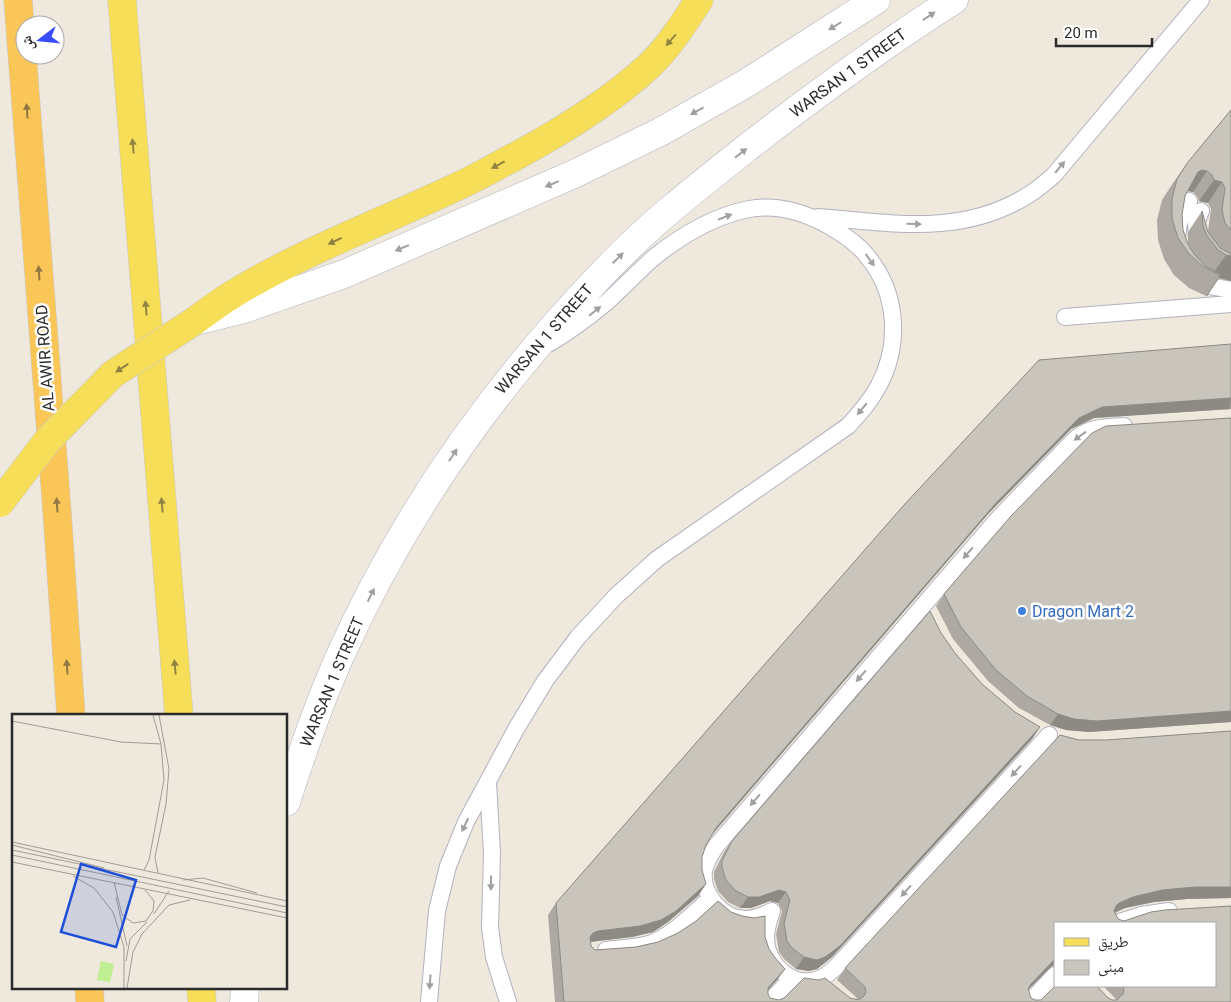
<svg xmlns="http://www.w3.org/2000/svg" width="1231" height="1002" font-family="Roboto,'Noto Naskh Arabic',sans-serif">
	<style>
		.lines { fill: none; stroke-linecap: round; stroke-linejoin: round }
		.service-casing { stroke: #b1b2bf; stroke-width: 18 }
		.tertiary-casing { stroke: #b1b2bf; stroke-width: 29 }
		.primary-casing { stroke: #c8c8c8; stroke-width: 29 }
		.trunk-casing { stroke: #c8c8c8; stroke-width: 29 }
		.service { stroke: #fff; stroke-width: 16 }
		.tertiary { stroke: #fff; stroke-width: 28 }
		.primary { stroke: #f6de59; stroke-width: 28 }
		.trunk { stroke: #fac658; stroke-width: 28 }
		.primary-bridge-casing { stroke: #c8c8c8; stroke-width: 29; stroke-linecap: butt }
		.primary-bridge { stroke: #f6de59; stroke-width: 28 }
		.wall { fill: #ada9a2; fill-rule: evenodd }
		.shaded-wall { fill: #8d8a84 }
		.building { fill: #c9c5bc; stroke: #8d8a84; fill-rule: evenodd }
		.oneway { fill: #a0a0a0 }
		.oneway2 { fill: #908442 }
		.oneway3 { fill: #927842 }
		.shop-dot { fill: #3f7fe0; stroke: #fff; stroke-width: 2 }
		.labels { text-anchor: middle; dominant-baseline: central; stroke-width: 5; stroke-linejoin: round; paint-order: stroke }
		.street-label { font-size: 16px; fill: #2b2b2b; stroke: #fff }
		.shop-label { font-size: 16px; fill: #366cbe; stroke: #fff; text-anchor: start }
		.inset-road { fill: none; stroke: #a09c96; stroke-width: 1 }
		.view { fill: #1d4ed8; fill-opacity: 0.15; stroke: #1d4ed8; stroke-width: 2.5 }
		.inset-edge { fill: none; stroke: #2b2b2b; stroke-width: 2.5 }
	</style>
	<rect width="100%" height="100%" fill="#eee8dd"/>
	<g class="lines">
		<g class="service-casing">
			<path id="service" d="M818,217C892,223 963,237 1030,194C1038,189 1046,182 1054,175L1201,0
				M1177,237L1179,223L1189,201
				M1197,238L1196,224L1201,211
				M1194,276L1209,286L1231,290
				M1065,317L1231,304
				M488,782L492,853L490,927L494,957L508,1002
				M772,911C764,915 756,919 746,919C722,919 701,894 704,871C706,861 711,854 716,846L996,521L1072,442C1087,427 1104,427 1124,426
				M772,911C769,920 766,928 766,937C765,964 794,991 821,978C828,975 834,969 839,964L1049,735
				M1116,923L1141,915L1169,911
				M606,950C620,948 635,948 649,944C673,936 692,914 711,898
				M429,1002L437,911L448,866L466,822L516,729L545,681L578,637L616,596L657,559L848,426C859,414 870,402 878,387C901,345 898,293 867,256C857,243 843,234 829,226C804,212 777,204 749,209C714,216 679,237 652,259C637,273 623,287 608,301C590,316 570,331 550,343
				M769,1002L792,979
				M1030,1002L1055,975"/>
		</g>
		<g class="tertiary-casing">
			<path id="tertiary" d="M196,321L244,309L344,274L574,174L660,132L745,84L876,0
				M286,802C302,752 319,703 340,656C404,514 495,385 603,273C648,225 701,184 753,143C818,93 884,44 954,0
				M244,1002L245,988"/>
		</g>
		<g class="primary-casing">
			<path id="primary" d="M122,0L179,716
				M193,322C205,314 217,304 230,296C306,249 391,219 471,180C487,172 502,163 518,155C564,130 610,102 649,66C669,47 684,23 699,0
				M201,988L202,1002"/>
		</g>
		<g class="trunk-casing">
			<path id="trunk" d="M18,0L57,512L71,716
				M89,988L90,1002"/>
		</g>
		<use href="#service" class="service"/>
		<use href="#tertiary" class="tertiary"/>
		<use href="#primary" class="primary"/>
		<use href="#trunk" class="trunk"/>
		<g class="primary-bridge-casing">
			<path id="primary-bridge" d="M0,503L47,441L113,374L193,322"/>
		</g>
		<use href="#primary-bridge" class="primary-bridge"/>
	</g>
	<path class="wall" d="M1231,110V281L1219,278L1207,296H1206L1189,288L1174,275L1164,259L1158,240L1157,220L1162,200L1173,183L1188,162ZM1188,191L1193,192L1197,196L1199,201L1208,203L1211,209L1208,231V233L1202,211L1188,232V244L1183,230L1182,215L1185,196Z
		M1231,344V409L1094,418L1071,429L988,514L712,835L706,845L702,857V870L706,884L698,896L668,922L653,932L632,937L590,942L591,946L595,950L636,947L658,942L678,933L696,921L718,901L731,912L742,916L754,918L765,916V937L769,949L776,959L785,969L777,980L768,990V994L770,998L779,1000L784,998L804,978L819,980L825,978L850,998L857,1000V998L837,980L845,968L1060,735L1079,740H1106L1231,731V898L1187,899L1154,902L1125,908L1115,913L1118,919L1124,921L1151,912L1165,910L1231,906V1002H555L548,915L556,903L904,505L1039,360ZM1055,923H1215V986H1103L1116,999V1000H1112L1107,997L1097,986H1055L1041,1000H1035L1031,998L1028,989L1052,966H1055Z
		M1231,418V722L1089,732L1066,730L1050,725L1019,708L988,681L953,639L936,606L944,594Z
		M941,633L955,653L982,684L1015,712L1040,727L1032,739L832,957L817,969L809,971L796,969L784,959L779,952L776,934L782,911L778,903L770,901L751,908H740L728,902L718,891L714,879V872L724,852L732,841Z"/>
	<path class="shaded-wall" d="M1202,170L1207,171L1193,192L1188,191L1198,172Z
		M1214,180L1222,182L1208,203L1199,201Z
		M1226,255L1231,256V281L1219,278L1207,296H1206L1220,275L1214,272Z
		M1231,398L1230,409L1094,418L1071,429L988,514L708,839L716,828L996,503L1079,418L1102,407Z
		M1231,711V722L1089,732L1066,730L1050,725L1058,714Z
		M1040,727L1032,739L832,957L817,969L809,971L796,969L804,957Z
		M706,884L698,896L668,922L653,932L632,937L589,942L585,944L593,933Z
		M1195,887H1231V898L1187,899L1154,902L1125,908L1111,914L1116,906L1119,903L1133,897L1162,890Z
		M779,890L786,892L778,903L770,901L751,908H740L748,897Z
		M1055,959V966H1052L1023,995L1031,984Z
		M785,969L777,980L760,999L768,988Z"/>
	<path class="building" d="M1231,110V230L1225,223L1222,210L1225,188L1222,182L1214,180L1212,175L1207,171L1202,170L1198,172L1185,196L1182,215L1183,230L1188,244L1194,254L1205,266L1222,275H1220L1204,267L1189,254L1178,238L1172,219V199L1177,179L1188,162Z
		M1202,211L1208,232L1220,248L1231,254V256L1226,255L1218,250L1206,234L1203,225Z
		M1231,344V398L1102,407L1079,418L996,503L716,828L706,845L702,857V870L706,884L676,911L661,920L640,926L598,931L593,933L590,937L591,946L595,950L636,947L658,942L678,933L696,921L718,901L731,912L742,916L754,918L765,916V937L769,949L776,959L785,969L768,988V994L770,998L779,1000L784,998L804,978L819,980L825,978L850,998L859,1000L864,996L866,992L865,987L845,968L1060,735L1079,740H1106L1231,731V887H1195L1162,890L1133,897L1119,903L1116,906L1114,911L1118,919L1124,921L1151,912L1165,910L1231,906V1002H564L556,903L904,505L1039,360ZM1055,923H1215V986H1122L1124,988L1123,994L1117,1000H1112L1107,997L1097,986H1055L1041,1000H1035L1031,998L1028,989L1031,984L1055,959Z
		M1231,418V711L1097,721L1074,719L1058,714L1027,696L996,670L961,627L944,594L1011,516L1092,433L1106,426Z
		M930,611L941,633L955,653L982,684L1015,712L1040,727L840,946L825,957L817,960L804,957L792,948L787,941L784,923L790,900L786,892L779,890L759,897H748L736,891L726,880L722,867V861L732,841Z"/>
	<defs><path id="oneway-solid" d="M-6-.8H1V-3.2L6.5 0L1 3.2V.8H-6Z" transform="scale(1.25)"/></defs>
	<g class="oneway">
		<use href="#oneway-solid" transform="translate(929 16) rotate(-34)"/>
		<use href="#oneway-solid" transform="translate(835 26) rotate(148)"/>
		<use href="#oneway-solid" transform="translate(697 111) rotate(151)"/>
		<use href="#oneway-solid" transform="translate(741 153) rotate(-38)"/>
		<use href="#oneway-solid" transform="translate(1060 167) rotate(-50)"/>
		<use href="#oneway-solid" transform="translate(552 184) rotate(157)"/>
		<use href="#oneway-solid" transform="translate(725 217) rotate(-21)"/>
		<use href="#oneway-solid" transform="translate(914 224) rotate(1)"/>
		<use href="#oneway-solid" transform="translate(402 248) rotate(157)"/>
		<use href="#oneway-solid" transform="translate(618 258) rotate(-44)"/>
		<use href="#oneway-solid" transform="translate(870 260) rotate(54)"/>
		<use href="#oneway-solid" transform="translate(595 311) rotate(-39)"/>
		<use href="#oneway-solid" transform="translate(862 409) rotate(130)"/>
		<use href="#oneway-solid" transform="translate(1080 436) rotate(144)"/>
		<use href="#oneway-solid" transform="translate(453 455) rotate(-57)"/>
		<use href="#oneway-solid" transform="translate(968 553) rotate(131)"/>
		<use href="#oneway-solid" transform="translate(371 595) rotate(-64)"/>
		<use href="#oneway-solid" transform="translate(861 676) rotate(131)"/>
		<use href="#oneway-solid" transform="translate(1016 771) rotate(132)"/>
		<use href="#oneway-solid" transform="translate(755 800) rotate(131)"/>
		<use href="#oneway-solid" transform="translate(465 825) rotate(115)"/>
		<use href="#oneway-solid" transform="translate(491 883) rotate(91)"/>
		<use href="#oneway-solid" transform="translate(906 891) rotate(132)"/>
		<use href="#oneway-solid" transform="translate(430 982) rotate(94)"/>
	</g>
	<g class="oneway2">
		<use href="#oneway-solid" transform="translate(671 40) rotate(131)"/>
		<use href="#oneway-solid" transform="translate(133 146) rotate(-95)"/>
		<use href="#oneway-solid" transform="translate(498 165) rotate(152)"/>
		<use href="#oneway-solid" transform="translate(335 241) rotate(155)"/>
		<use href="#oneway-solid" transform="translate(146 308) rotate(-95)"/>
		<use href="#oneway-solid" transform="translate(122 368) rotate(147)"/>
		<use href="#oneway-solid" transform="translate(162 505) rotate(-95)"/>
		<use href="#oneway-solid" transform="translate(175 667) rotate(-95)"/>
	</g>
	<g class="oneway3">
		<use href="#oneway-solid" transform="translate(27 111) rotate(-94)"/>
		<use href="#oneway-solid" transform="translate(39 273) rotate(-94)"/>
		<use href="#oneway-solid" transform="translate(57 505) rotate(-94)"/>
		<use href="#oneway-solid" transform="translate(67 667) rotate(-94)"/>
	</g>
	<circle class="shop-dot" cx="1022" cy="611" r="5"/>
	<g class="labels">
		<g class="street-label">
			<text transform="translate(848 73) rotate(-36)">WARSAN 1 STREET</text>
			<text transform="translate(544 339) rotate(-49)">WARSAN 1 STREET</text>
			<text transform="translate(45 358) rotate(-94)">AL AWIR ROAD</text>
			<text transform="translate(332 682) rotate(-67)">WARSAN 1 STREET</text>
		</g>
		<g class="shop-label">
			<text x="1032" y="611">Dragon Mart 2</text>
		</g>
	</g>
	<g transform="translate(12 714)">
		<rect width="275" height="275" fill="#eee8dd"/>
		<path d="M89,247L102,250L98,268L85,266Z" fill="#c0ee93"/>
		<path class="inset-road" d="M0,7L109,28L149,30M0,128L275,187M0,131L92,154M0,136L275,193M0,141L275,199M0,148L275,204M132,156L137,146L152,66L149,30L141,1M146,159L143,143L154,90L157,55L147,1M61,162L82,174L101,198L112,233V274M171,166L191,164L245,179M102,168L110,201L121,209L134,207L141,197L142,187L133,176M104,183L115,232M142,200L157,177M114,247L118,225L135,208M115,274L121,238L130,220L157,191L178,186"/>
		<path class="view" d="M69,150L124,166L104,233L49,218Z"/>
		<rect width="275" height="275" class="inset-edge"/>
	</g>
	<rect x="1054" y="922" width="162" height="65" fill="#ffffff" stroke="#aaaaaa"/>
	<rect x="1064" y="938" width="25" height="8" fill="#f6de59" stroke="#aaaaaa"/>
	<text x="1098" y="947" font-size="15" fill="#2b2b2b">طريق</text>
	<rect x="1064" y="960" width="25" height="15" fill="#c9c5bc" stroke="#aaaaaa"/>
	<text x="1098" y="972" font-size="15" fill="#2b2b2b">مبنى</text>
	<g transform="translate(40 40) rotate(254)"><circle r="24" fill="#ffffff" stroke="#aaaaaa"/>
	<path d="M0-4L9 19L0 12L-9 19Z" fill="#394dff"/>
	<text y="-8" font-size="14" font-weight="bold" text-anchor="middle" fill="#2b2b2b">ش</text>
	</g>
	<path d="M1056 38v8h96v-8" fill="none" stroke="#2b2b2b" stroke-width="2.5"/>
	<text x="1064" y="38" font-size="15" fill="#2b2b2b" stroke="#ffffff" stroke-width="4" paint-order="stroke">20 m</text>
</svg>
